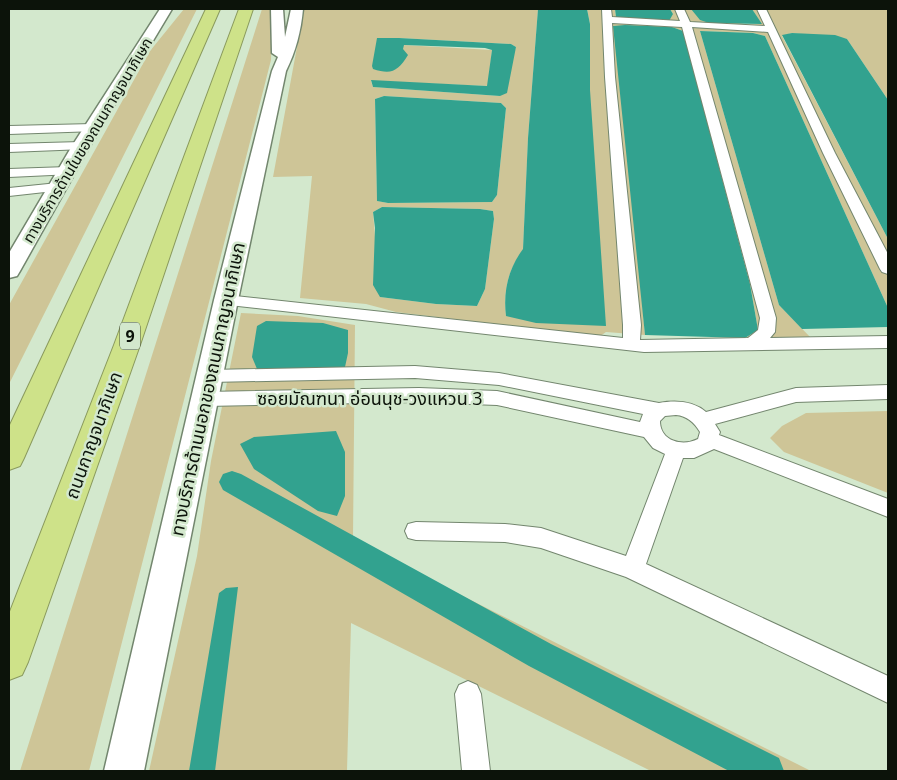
<svg xmlns="http://www.w3.org/2000/svg" width="897" height="780" font-family="'Open Sans','Noto Sans Thai',sans-serif">
	<style>
		.green { fill: #cec597; fill-rule: evenodd }
		.water { fill: #32a28f }
		.lines { fill: none; stroke-linecap: round; stroke-linejoin: round }
		.canal { fill: #32a28f; fill-rule: evenodd }
		.street-casing { stroke: #73866e; stroke-width: 2 }
		.secondary-casing { stroke: #73866e; stroke-width: 3 }
		.highway-casing { stroke: #8a9a5d; stroke-width: 2 }
		.street { fill: #fff; fill-rule: evenodd }
		.secondary { fill: #fff; fill-rule: evenodd }
		.highway { fill: #cee289; fill-rule: evenodd }
		.labels { text-anchor: middle; dominant-baseline: central; stroke-width: 5; stroke-linejoin: round; paint-order: stroke }
		.far-street-label { font-size: 15px; fill: #0c130a; stroke: #d3e8cd }
		.shield { fill: #d3e8cd; stroke: #485344; stroke-width: 1 }
		.shield-label { font-size: 16px; font-weight: bold; fill: #0c130a }
		.street-label { font-size: 18px; fill: #0c130a; stroke: #d3e8cd }
	</style>
	<rect width="100%" height="100%" fill="#d3e8cd"/>
	<path class="green" d="M184,9H197L9,384V305L150,51Z
		M262,9H273L271,60L89,771H20Z
		M304,9H538L528,138L523,250C508,269 503,292 506,316L590,90V24L587,9H615L616,17L673,14L670,9H691L748,25L761,24L752,9H888V100L847,39L792,33L782,36L888,239V308L765,36L753,33L700,31L779,305L812,339L745,338L758,330L750,284L683,31L672,27L640,278L645,335L606,332L599,337L396,312L366,304L300,298L312,176L273,177ZM377,38H399L511,44L516,47L500,96L373,87L371,81L488,86L492,50L403,45V49ZM384,96L501,103L506,108L497,195L492,202L388,203L377,201L375,99ZM382,207L480,209L493,211L494,219L485,289L477,306L436,304L380,297L373,212Z
		M241,313L298,316L355,325L353,537L409,569L811,771H651L351,623L347,771H149L197,556L211,461Z
		M888,411V493L784,452L770,438L782,426L806,413Z"/>
	<path class="water" d="M538,9H587L590,24V90L606,326L536,323L506,316C503,292 508,269 523,249L528,138Z
		M615,9H670L673,14L669,21L616,17Z
		M691,9H752L762,24L709,23L700,20Z
		M625,25L672,27L683,31L750,284L758,330L745,338L645,335L613,26Z
		M700,31L753,33L765,36L888,308V327L802,329L779,305Z
		M792,33L835,35L847,39L888,100V239L782,35Z
		M377,38H399L511,44L516,47L507,93L500,96L373,87L371,80L487,86L492,50L485,48L404,45L403,49L408,55C398,71 392,75 373,69L372,66Z
		M384,96L501,103L506,108L497,195L492,202L388,203L377,201L375,99Z
		M382,207L480,209L493,211L494,219L485,289L477,306L436,304L380,297L373,285L375,228L373,212Z
		M266,321L323,323L348,330V353L345,367L257,369L252,357L257,326Z
		M336,431L345,452V496L337,516L318,511L254,469L240,444L254,437Z
		M238,587L215,771H189L219,593L226,588Z"/>
	<g class="lines">
		<path class="canal" d="M232,471L241,474L551,644L779,758L784,771H729L529,666L223,490L219,482L223,474Z"/>
		<g class="street-casing">
			<path id="street" d="M602,9H611L612,17L680,21L675,9H684L690,22L765,26L757,9H766L835,153L888,254V274L882,272L880,269L823,153L768,32L692,27L776,318L775,332L770,338L888,336V348L644,352L220,304L218,300L220,296L226,295L623,338V325L605,77ZM612,23L682,27L760,318L758,330L748,338L640,340L641,325L615,77Z
				M93,124L97,125L99,128L97,131L9,134V126Z
				M81,142L87,146L85,149L9,152V144Z
				M68,167L73,168L75,171L73,174L9,177V169Z
				M58,183L63,184L65,187L63,190L9,196V188Z
				M415,366L499,373L659,403C676,400 693,401 706,412L796,388L888,385V399L796,402L715,424L720,432L719,435L888,499V517L714,449L694,458H683L646,564L888,676V703L626,577L541,548L505,542L416,540L408,538L405,531L408,524L416,522L505,524L541,528L626,556L665,454L653,448L644,437L497,405L419,402L206,406L199,404L197,399L199,394L206,392L419,388L497,391L640,422L643,414L499,385L415,378L210,382L203,381L201,376L203,371L210,370ZM676,415C687,416 694,422 700,432L698,439C682,447 660,441 660,421L665,416Z
				M468,681L477,685L481,694L490,771H462L455,694L459,685Z"/>
		</g>
		<g class="secondary-casing">
			<path id="secondary" d="M160,9H172L90,146L20,271L17,276L9,278V253L72,146Z
				M271,9H283L285,37L291,9H303C301,31 296,51 286,71L238,300L144,771H104L214,300L272,71L278,57L272,53Z"/>
		</g>
		<g class="highway-casing">
			<path id="highway" d="M206,9H220L24,458L20,466L9,470V427Z
				M239,9H253L140,345L28,662L22,675L9,680V614L114,345Z"/>
		</g>
		<use href="#street" class="street"/>
		<use href="#secondary" class="secondary"/>
		<use href="#highway" class="highway"/>
	</g>
	<g class="labels">
		<g class="far-street-label">
			<text transform="translate(87 140) rotate(-59)">ทางบริการด้านในของถนนกาญจนาภิเษก</text>
		</g>
		<rect class="shield" x="120" y="322.5" width="20" height="27" rx="4"/>
		<g class="shield-label">
			<text x="130" y="336">9</text>
		</g>
		<g class="street-label">
			<text transform="translate(207 389) rotate(-78)">ทางบริการด้านนอกของถนนกาญจนาภิเษก</text>
			<text x="370" y="398">ซอยมัณฑนา อ่อนนุช-วงแหวน 3</text>
			<text transform="translate(93 435) rotate(-70)">ถนนกาญจนาภิเษก</text>
		</g>
	</g>
	<rect width="897" height="780" fill="none" stroke="#0c130a" stroke-width="20"/>
</svg>
